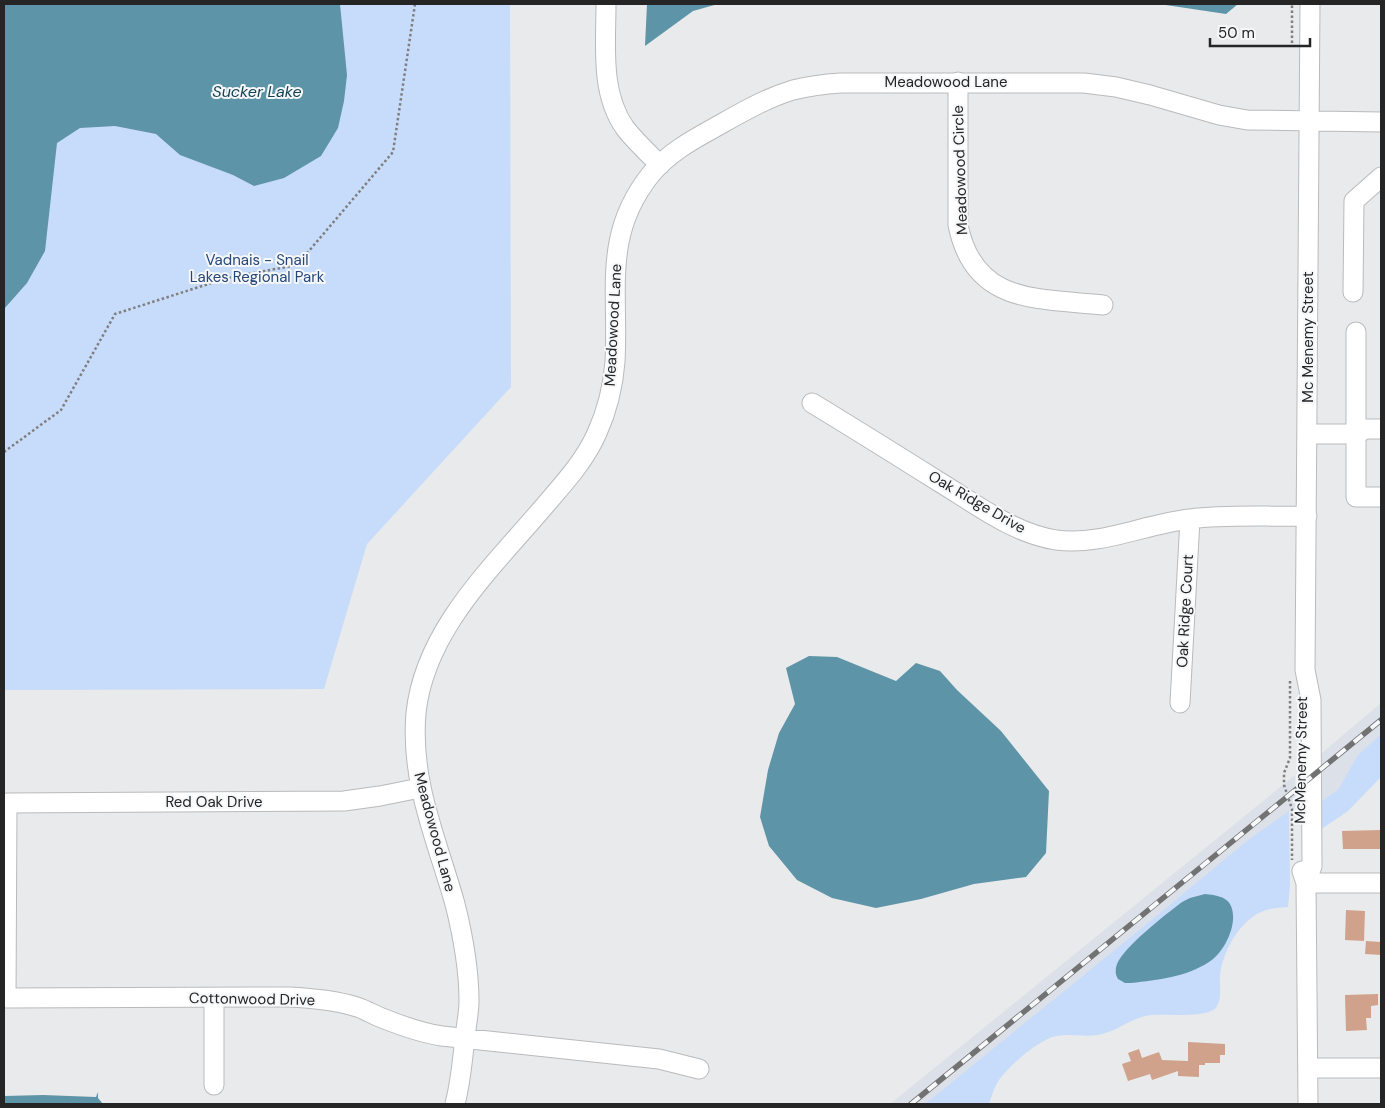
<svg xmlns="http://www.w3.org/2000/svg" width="1385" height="1108" font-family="'DM Sans',sans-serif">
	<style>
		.built { fill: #dce1e9 }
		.green { fill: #c7dbfa; fill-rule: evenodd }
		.water { fill: #5e94a8 }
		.building { fill: #d0a18b }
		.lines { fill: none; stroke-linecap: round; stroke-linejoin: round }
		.minor-casing { stroke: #b9babc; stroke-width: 21 }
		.path { stroke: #7f7f80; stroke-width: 2.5; stroke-dasharray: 2.5 2.5; stroke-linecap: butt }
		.minor { stroke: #fff; stroke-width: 19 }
		.rail-casing { stroke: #727273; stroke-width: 5.5 }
		.rail { stroke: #f6f7f8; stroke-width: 4; stroke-dasharray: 11; stroke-linecap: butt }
		.labels { text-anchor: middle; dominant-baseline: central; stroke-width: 4; stroke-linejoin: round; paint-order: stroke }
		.street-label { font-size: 15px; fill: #252526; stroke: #f6f7f8 }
		.park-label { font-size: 15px; fill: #254779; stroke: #f6f7f8 }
		.water-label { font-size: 16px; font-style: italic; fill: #144353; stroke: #f6f7f8 }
	</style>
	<rect width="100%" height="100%" fill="#e9eaeb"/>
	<path class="built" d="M1381,703V735L1361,782L1317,815L1316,758Z
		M1295,775V807L1111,957L931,1104H890Z"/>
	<path class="green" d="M4,4H510L511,387L367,544L324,689L4,690Z
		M1381,734V777L1348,811L1317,832V804L1338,790L1358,755Z
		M1289,811L1290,886L1288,907C1279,908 1270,908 1261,912C1239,922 1223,951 1220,975C1219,986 1223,999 1215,1009C1201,1018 1168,1014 1151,1015C1133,1017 1119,1030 1102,1034C1087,1038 1071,1033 1056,1036C1038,1040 1010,1065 999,1080C994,1087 992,1096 989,1104H925L1143,927L1248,840ZM1220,897L1230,904L1202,966L1171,977L1142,981L1116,977L1115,970L1123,955L1166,914L1182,902Z"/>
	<path class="water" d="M4,4H340L347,75L344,101L338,128L321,156L284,178L254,186L233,175L180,155L156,134L115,126L80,128L57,143L45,251L27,283L4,309Z
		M647,4H718L693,11L645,46Z
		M1159,4H1238L1226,14Z
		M809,656L837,657L896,681L916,663L940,671L957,690L1001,731L1049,791L1046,853L1026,877L974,884L921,899L876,908L832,898L797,880L769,846L760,817L768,770L779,733L795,704L786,668Z
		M1205,894C1214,895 1225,896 1230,904C1240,922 1224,953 1209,962C1186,977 1158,980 1131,983H1125L1118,979C1115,974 1115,970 1117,964C1124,947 1166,914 1182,902L1190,898Z
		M98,1092V1098L103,1104H4V1096L43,1095L96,1097Z"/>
	<path class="building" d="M1381,830V849H1343L1342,831Z
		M1346,910L1365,911L1364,941L1345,940Z
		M1366,941L1381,942V955L1365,954Z
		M1378,994V1005L1371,1006V1018H1366L1367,1030L1346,1031L1345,995Z
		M1188,1042L1225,1044V1055H1220V1063H1205V1065H1199V1077L1178,1076V1071L1152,1080L1150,1074L1128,1081L1122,1064L1131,1061L1128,1053L1139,1049L1142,1058L1159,1052L1162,1060L1188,1061Z"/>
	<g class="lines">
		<g class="minor-casing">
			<path id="minor" d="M606,4C606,45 600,93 625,128C635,141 648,153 660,165
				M958,82V225C974,305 1038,298 1103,305
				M1353,292L1354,201L1381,177
				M1356,332V434L1366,429H1381
				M812,403C855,429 898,456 941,483C977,505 1013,533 1056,540C1102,546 1144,524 1190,519C1228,514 1268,517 1307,516
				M1308,434H1356V497H1381
				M1180,703L1190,519
				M420,788L380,796L344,801L7,803L6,998L288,997C311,998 335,1000 357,1007C366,1010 374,1015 382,1018C402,1026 421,1033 442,1036L659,1059L699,1069
				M1302,871L1306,883L1308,1104
				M1306,883L1312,866L1311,700L1305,670L1310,4
				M1306,883H1381
				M1308,1068H1381
				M214,1085V998
				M455,1104C461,1081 462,1062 465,1038C466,1026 469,1013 469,1001C469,968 463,936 455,904C437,840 410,782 416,713C425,628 495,565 547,503C566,481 585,460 597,433C607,411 613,387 615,362C619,291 602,235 651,174C670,151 696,138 721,124C744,111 767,98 793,90C809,86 825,84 841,83H1084L1116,87L1150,95L1219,115L1247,120L1381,122"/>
		</g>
		<path class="path" d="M1292,43V4
			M4,452L61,410L115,314L227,278L297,265L393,152L415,4
			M1290,681V758L1284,773V785L1292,809V860"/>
		<use href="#minor" class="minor"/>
		<g class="rail-casing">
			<path id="rail" d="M911,1104L1381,720"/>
		</g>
		<use href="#rail" class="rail"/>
	</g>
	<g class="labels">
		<g class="street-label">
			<text x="946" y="82">Meadowood Lane</text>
			<text transform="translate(960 170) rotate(-92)">Meadowood Circle</text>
			<text transform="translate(613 325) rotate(-87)">Meadowood Lane</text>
			<text transform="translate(1308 337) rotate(-90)">Mc Menemy Street</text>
			<text transform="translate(977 502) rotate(30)">Oak Ridge Drive</text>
			<text transform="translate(1185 611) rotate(-87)">Oak Ridge Court</text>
			<text transform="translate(1301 760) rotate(-89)">McMenemy Street</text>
			<text x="214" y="802">Red Oak Drive</text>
			<text transform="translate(435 832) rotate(75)">Meadowood Lane</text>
			<text transform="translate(252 999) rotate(1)">Cottonwood Drive</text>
		</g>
		<g class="park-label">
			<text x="257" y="260">Vadnais - Snail<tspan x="257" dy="17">Lakes Regional Park</tspan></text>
		</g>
		<g class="water-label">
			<text x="257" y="91">Sucker Lake</text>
		</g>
	</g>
	<rect width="1385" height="1108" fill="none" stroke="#252526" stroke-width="10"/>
	<path d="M1210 38v8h100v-8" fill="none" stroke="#252526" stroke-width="2.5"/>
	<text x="1218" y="38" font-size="15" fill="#252526" stroke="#f6f7f8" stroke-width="4" paint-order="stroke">50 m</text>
</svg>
